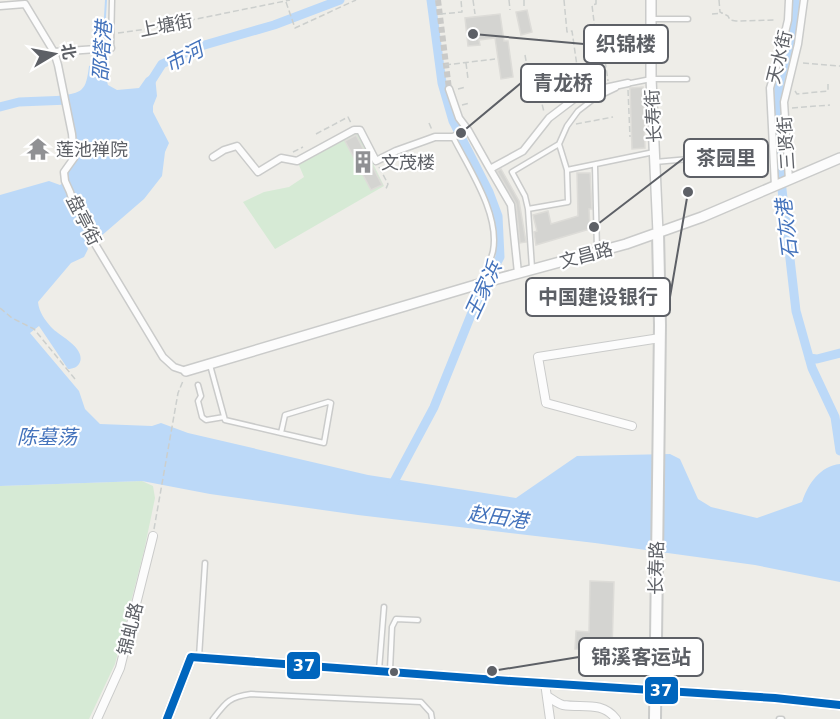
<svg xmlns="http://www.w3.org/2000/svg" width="840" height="719" font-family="'DejaVu Sans','Noto Sans SC',sans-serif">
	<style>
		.green { fill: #d6ead5 }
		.water { fill: #bcd9f8 }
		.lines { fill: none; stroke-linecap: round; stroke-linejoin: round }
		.stream { stroke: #bcd9f8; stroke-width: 2 }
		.canal { stroke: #bcd9f8; stroke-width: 9 }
		.building { fill: #d4d4d1; stroke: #dddcd8; stroke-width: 1.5 }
		.pedestrian-tunnel { stroke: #cacac8; stroke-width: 6; stroke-dasharray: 6 3; stroke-linecap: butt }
		.service-casing { stroke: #cacbca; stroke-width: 7 }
		.pedestrian-casing { stroke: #cacbca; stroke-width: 9 }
		.minor-casing { stroke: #cacbca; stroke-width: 10 }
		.tertiary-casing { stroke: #cacbca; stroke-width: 12 }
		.secondary-casing { stroke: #cacbca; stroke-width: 14 }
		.path { stroke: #cccfcd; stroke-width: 1.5; stroke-dasharray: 6 3; stroke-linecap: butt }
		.service { stroke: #fcfcfc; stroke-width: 4 }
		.pedestrian { stroke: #fcfcfc; stroke-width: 6 }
		.minor { stroke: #fcfcfc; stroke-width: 8 }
		.tertiary { stroke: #fcfcfc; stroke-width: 9 }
		.secondary { stroke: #fcfcfc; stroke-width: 10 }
		.bus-1-casing { stroke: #fff; stroke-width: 12 }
		.bus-1 { stroke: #0065bd; stroke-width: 8 }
		.bus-dot { fill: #5d6066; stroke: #fff; stroke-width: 2 }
		.labels { text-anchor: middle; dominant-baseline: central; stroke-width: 4.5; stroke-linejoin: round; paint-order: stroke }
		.street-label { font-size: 18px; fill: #5d6066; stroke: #fff }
		.poi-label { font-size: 18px; fill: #5d6066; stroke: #fff; text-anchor: start }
		.water-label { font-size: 20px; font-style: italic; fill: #4473bc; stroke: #fff }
		.leader { fill: none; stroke: #5d6066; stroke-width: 2 }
		.callout-dot { fill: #5d6066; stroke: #fff; stroke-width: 2 }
		.callout { fill: #fff; stroke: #5d6066; stroke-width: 2 }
		.callout-label { font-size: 20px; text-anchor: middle; font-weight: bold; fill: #5d6066 }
		.line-badge { stroke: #fff; stroke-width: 2 }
		.badge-label { font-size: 16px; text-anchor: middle; font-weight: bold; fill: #fff }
	</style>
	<rect width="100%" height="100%" fill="#eeede8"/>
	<path class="green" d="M357,131L384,186L275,249L243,202L264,192L289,187L304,177L298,163Z
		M142,481L153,486L155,498L144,551L115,664L89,719H0V486Z"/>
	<path class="water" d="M95,64L102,65L108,85L117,90L139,88L146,78L152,74L155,76L157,96L153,106V112L169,143L165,152L162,176L144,199L100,237L97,233L85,241L88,249L84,257L71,263L38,302C39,312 45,320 51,327C59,336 85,347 80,362C78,367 73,369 68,369L39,326L30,333L79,391L85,409L100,424L152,426L161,423L188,433L368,475L516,498L577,456L670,454L680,459L698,499L711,507L757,518L802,502C808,484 820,466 840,464V582L755,565L595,543L358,515L210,494L142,481L0,486V195L49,181L60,185L66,181C66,168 70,169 74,159C81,144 72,122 69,107L67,104H59L57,98L58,96C83,93 86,91 89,66Z"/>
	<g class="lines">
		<path class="stream" d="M102,66L106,0"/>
		<path class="canal" d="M795,0V21L779,85L777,146L796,311L812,368L835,417L840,451
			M148,86L162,64L201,46L274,25L340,0
			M0,107L19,102L69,100
			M809,358L817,359L840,353
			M389,491L434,407L475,305L500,257L498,216L489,192L453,121L442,83L431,0"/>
	</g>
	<path class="building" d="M527,10L532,32L521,35L516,12Z
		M500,14L504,41H508L513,77L501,79L495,38L479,40L480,45L468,46L465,18Z
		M643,87L645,148L632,149L630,88Z
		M356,135L382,185L371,190L345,141Z
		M501,169L519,201L526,242L520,243L516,204L497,171Z
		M577,173H590L592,209H589L590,229L536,245L534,232L537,231L533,215L548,211L551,224L578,216Z
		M590,581L614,582L612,650L575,649L576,631L589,632Z"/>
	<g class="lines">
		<path class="pedestrian-tunnel" d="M438,0L449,89"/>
		<g class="service-casing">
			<path id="service" d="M651,19H688
				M111,48L112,0
				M626,84L651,79H687
				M453,137C469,169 500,214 493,251C491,261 484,272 480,281
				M655,162L689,159
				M595,166L597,251
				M567,170L654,152
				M528,209L568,202L567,170L559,144L567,126L578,111L595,98L616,88
				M532,268L528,209L525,196L512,172L559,144
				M210,365L225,420L324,443L331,403L328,402L285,415L281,433
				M198,385L201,396L198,401L202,417L206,420L224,417
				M199,657L205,563
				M379,670L384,607
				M390,670L392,627L396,619L418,620
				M213,719C226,702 229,697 251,694L421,702L431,713L432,719
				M779,719H782"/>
		</g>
		<g class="pedestrian-casing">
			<path id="pedestrian" d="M0,6L25,4L54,52L58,65L72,134L74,158L64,172L65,181L70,192L74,205L89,223L95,244L163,357L174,367L186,371
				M54,52L111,48
				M449,89L459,118L468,130
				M213,157L224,150L237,146L258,172L281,158L297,161L354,130H360L376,161L396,151L424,141L435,137H453L468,130L490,169L523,151L549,118L582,93L628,83
				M490,169L511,205L518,273
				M789,180L784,102L798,44L804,0
				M775,186L770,88L779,58L788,20L789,0"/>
		</g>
		<g class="minor-casing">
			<path id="minor" d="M632,426L546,403L538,357L660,338
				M545,683L550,719
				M547,696C552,699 558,704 563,705C583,708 602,701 616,719
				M97,719L120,668L153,536"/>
		</g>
		<g class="tertiary-casing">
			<path id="tertiary" d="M651,0V78L658,233
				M186,371L479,284L626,244L702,217L840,158
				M167,719L191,657L511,681L775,698L840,705"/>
		</g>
		<g class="secondary-casing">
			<path id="secondary" d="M655,719L660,325L658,233"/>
		</g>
		<path class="path" d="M473,0L475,14
			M509,0L510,10
			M524,0V7
			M564,0L567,32L572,31L578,73
			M596,0V4L592,5L598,55L604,54L608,81
			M719,0L720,12L728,16L730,20L736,21L775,20
			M286,2L295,28L356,0
			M440,14L462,12L461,0
			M712,14L723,13
			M118,33L147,29L290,0
			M525,55L530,84L540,96L544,112
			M466,63L468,79
			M803,63L840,66
			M445,65L495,59
			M579,78L581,86
			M458,89L466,87
			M628,90L630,137
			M795,91L797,94L828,91V84
			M540,95L545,75
			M462,105L470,103
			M792,108L830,105
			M429,123L432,130
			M576,124L613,117
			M316,134L348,117L351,123
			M293,152L303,147
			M379,167L388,184L385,191
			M0,308L12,318L34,329L75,379
			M154,529L178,393L183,381"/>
		<use href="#service" class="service"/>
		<use href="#pedestrian" class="pedestrian"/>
		<use href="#minor" class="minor"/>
		<use href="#tertiary" class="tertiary"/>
		<use href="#secondary" class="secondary"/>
		<g class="bus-1-casing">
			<path id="bus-1" d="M167,719L191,657L511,681L775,698L840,705"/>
		</g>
		<use href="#bus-1" class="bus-1"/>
	</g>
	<defs>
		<g id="temple-bare" transform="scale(1.8)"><path d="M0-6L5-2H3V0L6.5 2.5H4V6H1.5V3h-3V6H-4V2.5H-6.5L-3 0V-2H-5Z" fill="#909194" stroke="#fff" stroke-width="2.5" paint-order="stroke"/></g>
		<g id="building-bare" transform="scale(1.8)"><path d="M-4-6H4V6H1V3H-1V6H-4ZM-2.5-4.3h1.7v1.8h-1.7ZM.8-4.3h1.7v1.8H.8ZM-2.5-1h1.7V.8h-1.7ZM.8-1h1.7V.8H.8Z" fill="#909194" stroke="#fff" stroke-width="2.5" paint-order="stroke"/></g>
	</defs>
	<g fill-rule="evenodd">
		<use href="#temple-bare" x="38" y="149"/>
		<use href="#building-bare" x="363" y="162"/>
	</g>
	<circle class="bus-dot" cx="394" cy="672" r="5"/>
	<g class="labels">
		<g class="street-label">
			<text transform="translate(166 25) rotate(-11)">上塘街</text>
			<text transform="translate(779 57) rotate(-76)">天水街</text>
			<text transform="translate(653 116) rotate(-93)">长寿街</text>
			<text transform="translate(786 143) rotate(-94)">三贤街</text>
			<text transform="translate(84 220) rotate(63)">盘亭街</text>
			<text transform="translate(586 255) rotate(-15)">文昌路</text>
			<text transform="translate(656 568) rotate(-89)">长寿路</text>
			<text transform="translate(130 629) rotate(-76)">锦虬路</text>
		</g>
		<g class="poi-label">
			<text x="56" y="149">莲池禅院</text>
			<text x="381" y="162">文茂楼</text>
		</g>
		<g class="water-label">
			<text transform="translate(102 51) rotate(-86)">邵塔港</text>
			<text transform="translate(184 57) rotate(-27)">市河</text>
			<text transform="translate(787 229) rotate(-97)">石灰港</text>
			<text transform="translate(483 290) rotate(-65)">王家浜</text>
			<text x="47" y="437">陈墓荡</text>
			<text transform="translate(498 517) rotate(8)">赵田港</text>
		</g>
	</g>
	<path class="leader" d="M473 34L584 44M461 133L521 83M594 227L684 158M688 192L670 297M492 671L579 657"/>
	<g class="callout-dot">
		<circle cx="473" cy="34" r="6"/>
		<circle cx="461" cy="133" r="6"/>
		<circle cx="594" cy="227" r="6"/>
		<circle cx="688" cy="192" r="6"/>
		<circle cx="492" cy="671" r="6"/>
	</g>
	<g class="callout">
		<rect x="584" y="25" width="84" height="38" rx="6"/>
		<rect x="521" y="64" width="84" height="38" rx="6"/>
		<rect x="684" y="139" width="84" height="38" rx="6"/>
		<rect x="526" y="278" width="144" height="38" rx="6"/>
		<rect x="579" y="638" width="124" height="38" rx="6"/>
	</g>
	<g class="callout-label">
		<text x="626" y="51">织锦楼</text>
		<text x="563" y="90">青龙桥</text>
		<text x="726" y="165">茶园里</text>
		<text x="598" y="304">中国建设银行</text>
		<text x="641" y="664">锦溪客运站</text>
	</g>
	<g class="line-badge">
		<rect x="286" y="651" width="35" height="29" rx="6" fill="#0065bd"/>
		<rect x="644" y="676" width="35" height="29" rx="6" fill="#0065bd"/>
	</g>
	<g class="badge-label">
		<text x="304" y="671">37</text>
		<text x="661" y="696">37</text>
	</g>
	<g transform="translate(54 54) rotate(80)" stroke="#ffffff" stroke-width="4.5" paint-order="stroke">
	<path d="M0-4.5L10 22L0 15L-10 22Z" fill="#5d6066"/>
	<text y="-9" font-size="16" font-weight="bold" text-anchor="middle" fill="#5d6066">北</text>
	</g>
</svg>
